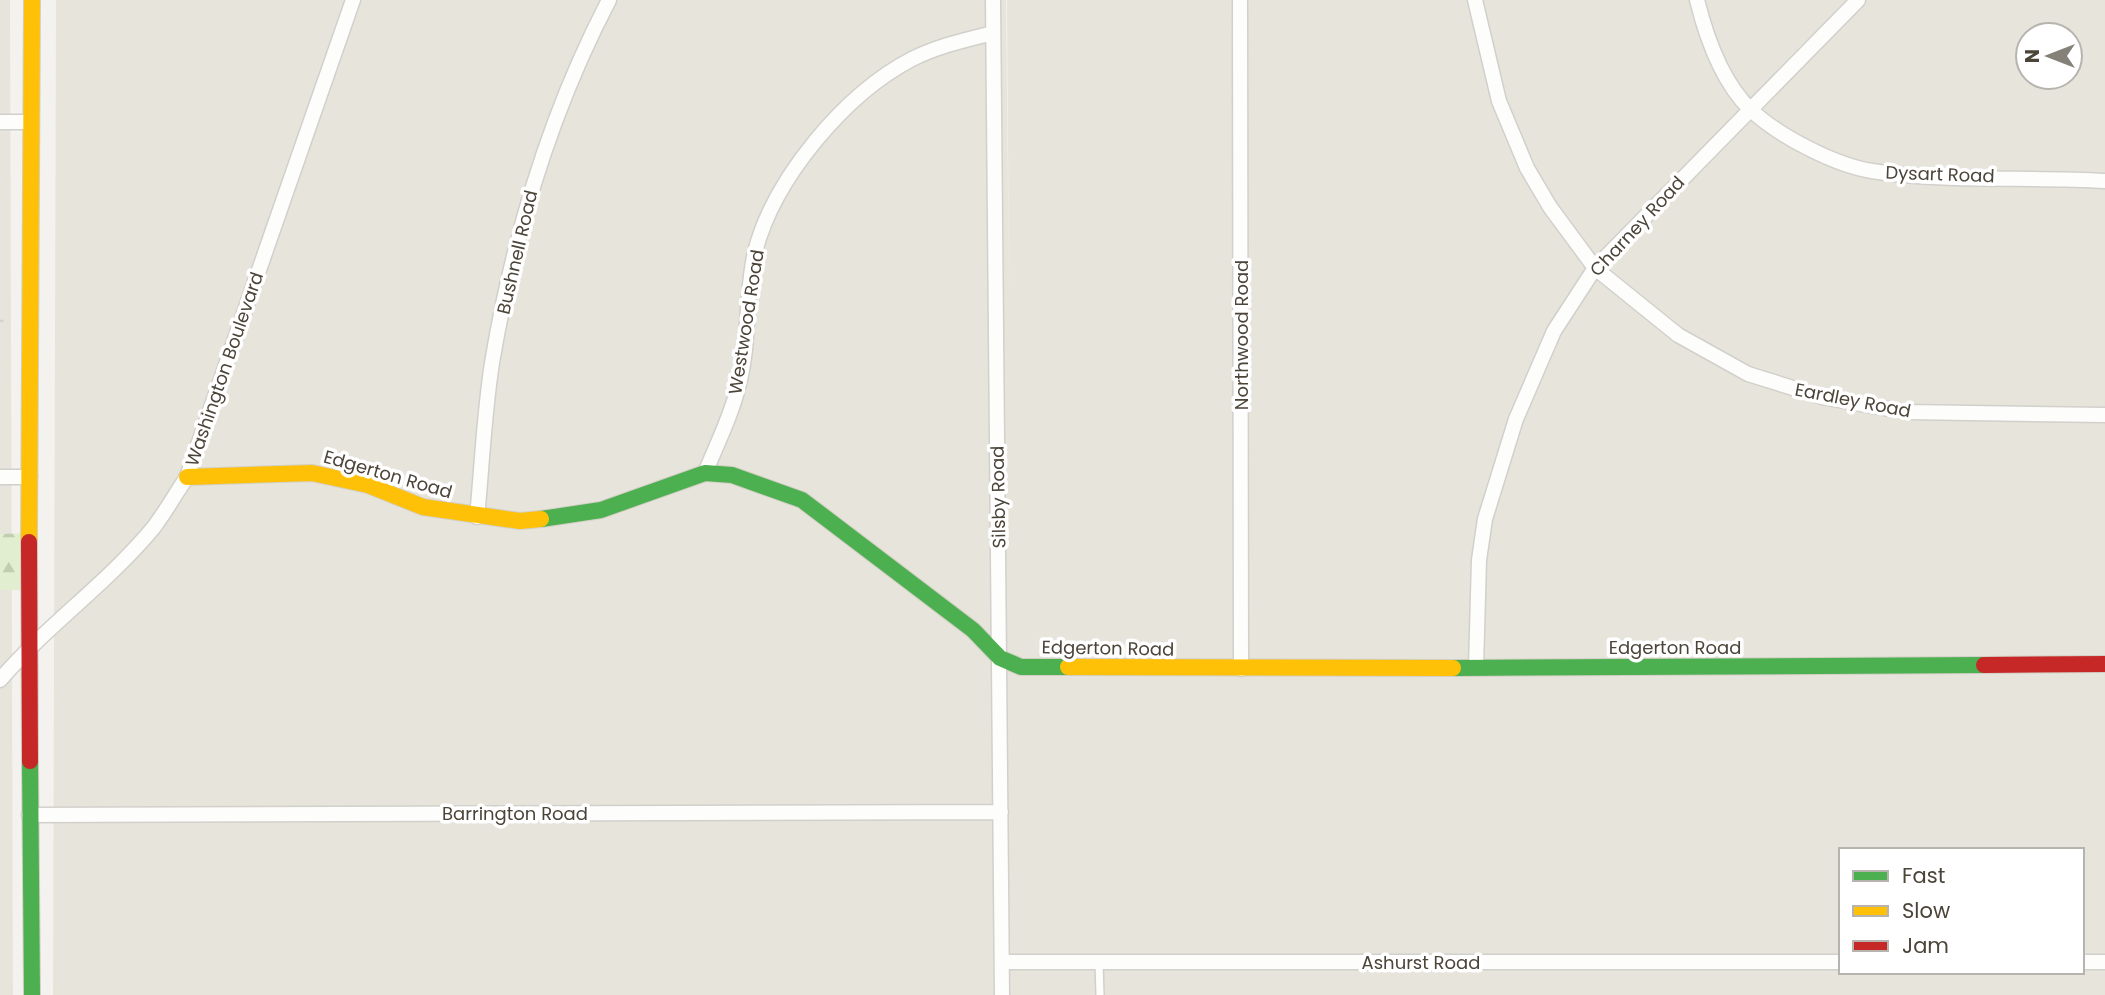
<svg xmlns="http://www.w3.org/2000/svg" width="2105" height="995" font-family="Poppins,sans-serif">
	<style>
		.residential { fill: #e7e4dc; fill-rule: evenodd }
		.forest { fill: url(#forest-firs) }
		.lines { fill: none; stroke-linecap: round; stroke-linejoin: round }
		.lane-casing { stroke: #d2d0cb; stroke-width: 10 }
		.street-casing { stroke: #d2d0cb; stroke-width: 17 }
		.fast-casing { stroke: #d3cfc5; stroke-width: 18 }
		.slow-casing { stroke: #d3cfc5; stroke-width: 18 }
		.jam-casing { stroke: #d3cfc5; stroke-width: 18 }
		.path { stroke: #d3d2cc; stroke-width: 2.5; stroke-dasharray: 3.5 3.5; stroke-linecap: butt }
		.lane { stroke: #fdfdfc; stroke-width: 7 }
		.street { stroke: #fdfdfc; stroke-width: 14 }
		.fast { stroke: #4caf50; stroke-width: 16 }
		.slow { stroke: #ffc107; stroke-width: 16 }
		.jam { stroke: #c62828; stroke-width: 16 }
		.labels { text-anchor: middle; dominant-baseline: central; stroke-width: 7; stroke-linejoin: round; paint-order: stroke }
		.street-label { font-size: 18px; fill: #4b4439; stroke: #fff }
	</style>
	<defs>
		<pattern id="forest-firs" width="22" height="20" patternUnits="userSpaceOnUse" patternTransform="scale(1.75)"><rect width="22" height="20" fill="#e1eecf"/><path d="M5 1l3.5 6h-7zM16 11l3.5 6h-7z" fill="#c3cdb2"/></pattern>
	</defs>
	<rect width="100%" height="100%" fill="#f4f2ee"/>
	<path class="residential" d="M0,0H10L13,995H0Z
		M56,0H1006L1009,293L1007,0H2105V995H53ZM2028,35H2070V77H2028ZM1841,850H2082V972H1841Z"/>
	<path class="forest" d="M29,533V590H0V534Z"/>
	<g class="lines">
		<g class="lane-casing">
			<path id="lane" d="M1099,962L1100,995"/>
		</g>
		<g class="street-casing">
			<path id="street" d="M993,0L1002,995
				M1240,0L1241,669
				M1475,0L1499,101L1527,168L1550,207L1595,268L1678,335L1748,374L1822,397L1906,412L2105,415
				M1697,0C1706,36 1722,82 1750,109C1777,135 1834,165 1872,171C1947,183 2029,176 2105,181
				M0,122H31
				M705,473C717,444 732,414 739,384C750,341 745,295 755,252C774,178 845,94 912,59C938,46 965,40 993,33
				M0,477H30
				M477,517C482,466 484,414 492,363C513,237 550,113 609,0
				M1476,667L1479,560L1485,519L1516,419L1554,331L1595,268L1858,0
				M0,680C47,625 108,583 154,527C166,511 176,493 187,477L353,0
				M29,815L1001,812
				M1002,962H1841
				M2082,962H2105"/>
		</g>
		<g class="fast-casing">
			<path id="fast" d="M541,519L601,510L705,473L732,475L802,500L973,630L1000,658L1021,667H1068
				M1453,668L1984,665
				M30,761L32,995"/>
		</g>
		<g class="slow-casing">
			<path id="slow" d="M187,477L312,473L368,485L423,507L520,521L541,519
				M29,542L32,0
				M1068,667L1453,668"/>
		</g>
		<g class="jam-casing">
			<path id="jam" d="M29,542L30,761
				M1984,665L2105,664"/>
		</g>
		<path class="path" d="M0,321H7"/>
		<use href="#lane" class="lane"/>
		<use href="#street" class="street"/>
		<use href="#fast" class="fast"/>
		<use href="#slow" class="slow"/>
		<use href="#jam" class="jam"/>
	</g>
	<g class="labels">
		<g class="street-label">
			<text transform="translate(1940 174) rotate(2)">Dysart Road</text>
			<text transform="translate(1637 226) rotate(-47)">Charney Road</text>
			<text transform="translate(517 252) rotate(-77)">Bushnell Road</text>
			<text transform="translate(746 322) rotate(-81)">Westwood Road</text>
			<text transform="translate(1241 335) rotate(-90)">Northwood Road</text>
			<text transform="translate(224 369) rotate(-71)">Washington Boulevard</text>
			<text transform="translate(1853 400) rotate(11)">Eardley Road</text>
			<text transform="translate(388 474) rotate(16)">Edgerton Road</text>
			<text transform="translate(998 497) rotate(-91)">Silsby Road</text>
			<text x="1675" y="647">Edgerton Road</text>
			<text transform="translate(1108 648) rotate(1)">Edgerton Road</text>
			<text x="515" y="813">Barrington Road</text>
			<text x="1421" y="962">Ashurst Road</text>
		</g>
	</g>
	<rect x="1839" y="848" width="245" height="126" fill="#ffffff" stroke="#b7b4b0" stroke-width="2"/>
	<rect x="1853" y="871" width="35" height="10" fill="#4caf50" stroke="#b7b4b0" stroke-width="2"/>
	<text x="1902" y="883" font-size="21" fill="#4b4439">Fast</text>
	<rect x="1853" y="906" width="35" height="10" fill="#ffc107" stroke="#b7b4b0" stroke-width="2"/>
	<text x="1902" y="918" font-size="21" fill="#4b4439">Slow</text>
	<rect x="1853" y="941" width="35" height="10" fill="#c62828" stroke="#b7b4b0" stroke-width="2"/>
	<text x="1902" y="953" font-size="21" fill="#4b4439">Jam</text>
	<g transform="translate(2049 56) rotate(270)"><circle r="33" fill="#ffffff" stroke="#b7b4b0" stroke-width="2"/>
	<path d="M0-5L12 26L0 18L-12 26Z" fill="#868178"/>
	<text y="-10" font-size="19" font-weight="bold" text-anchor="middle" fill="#4b4439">N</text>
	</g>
</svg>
